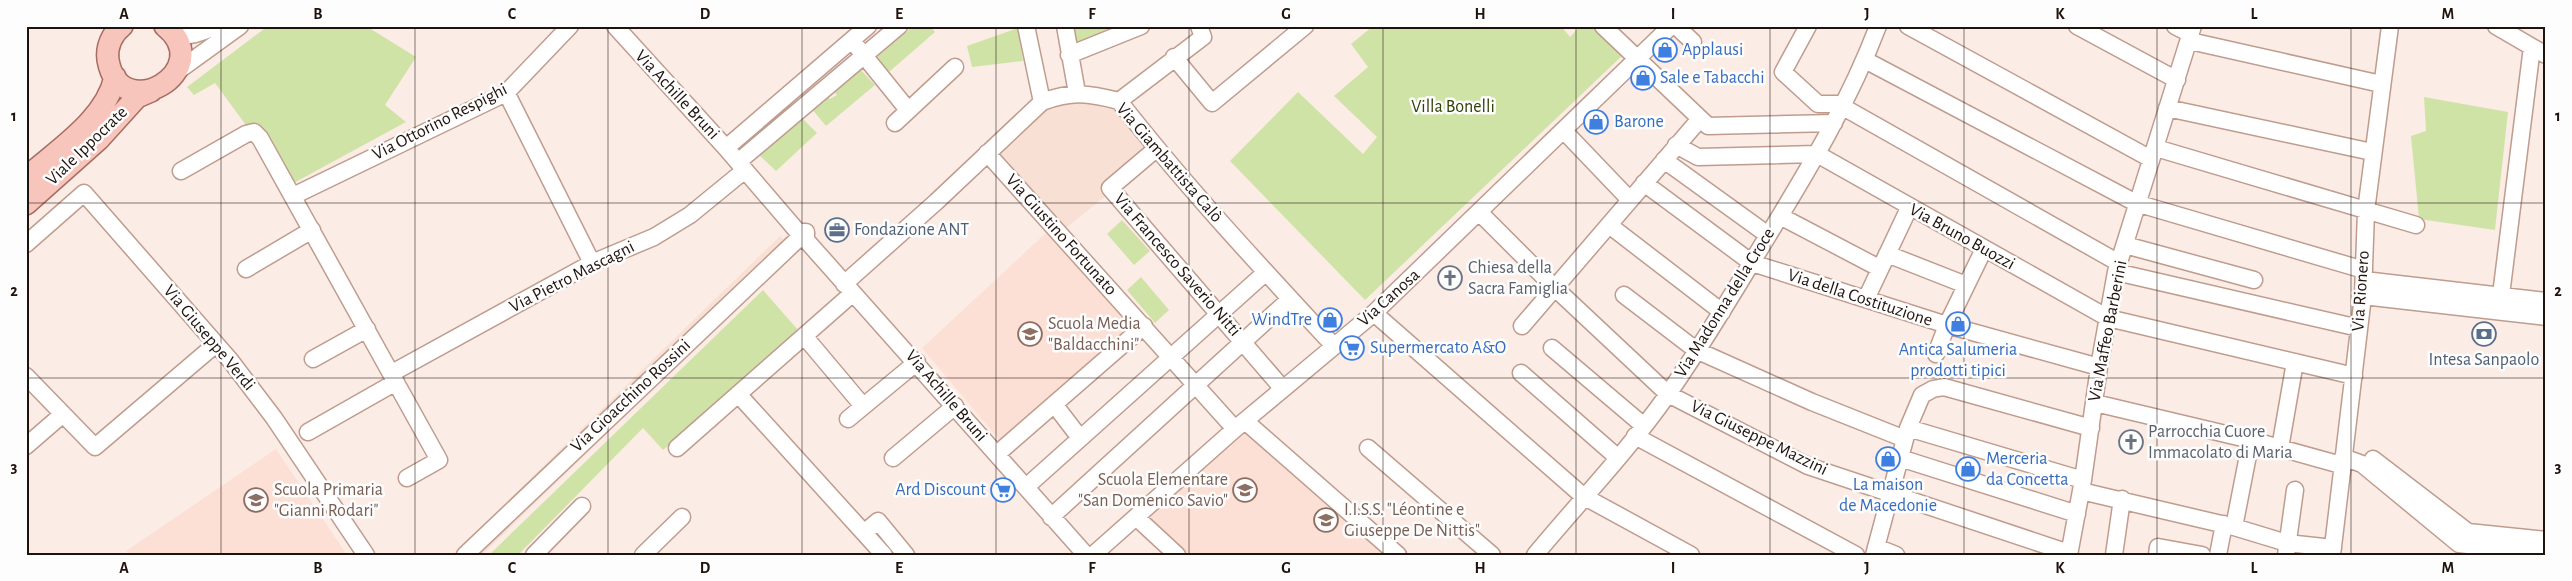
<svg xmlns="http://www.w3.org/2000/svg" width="2572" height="581" font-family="'Alegreya Sans',sans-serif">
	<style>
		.commercial { fill: #f8e0d5 }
		.built { fill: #fce0d5 }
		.green { fill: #d0e3a7 }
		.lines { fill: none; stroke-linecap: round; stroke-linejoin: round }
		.minor-casing { stroke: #bf9c8e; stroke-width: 19 }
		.major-casing { stroke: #a86d62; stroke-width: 24 }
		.minor { stroke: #fff; stroke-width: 16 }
		.major { stroke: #f7c5bc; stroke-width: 21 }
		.grid { fill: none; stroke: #1f130e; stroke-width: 1; stroke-opacity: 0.55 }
		.labels { text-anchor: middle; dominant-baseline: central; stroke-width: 5; stroke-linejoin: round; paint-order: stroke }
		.shop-label { font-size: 18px; fill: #366cbe; stroke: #fdfdfd; text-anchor: start }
		.street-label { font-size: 18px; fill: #1f130e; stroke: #fdfdfd }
		.park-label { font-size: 18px; fill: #334006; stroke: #fdfdfd }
		.service-label { font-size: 18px; fill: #4e5e75; stroke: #fdfdfd; text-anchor: start }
		.worship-label { font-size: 18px; fill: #5b616d; stroke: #fdfdfd; text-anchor: start }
		.education-label { font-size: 18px; fill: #785e54; stroke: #fdfdfd; text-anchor: start }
		.neatline { fill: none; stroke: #1f130e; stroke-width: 2 }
		.grid-label { font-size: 16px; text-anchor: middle; font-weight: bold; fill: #1f130e }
	</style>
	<rect width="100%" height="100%" fill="#fbece6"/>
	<path class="commercial" d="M1099,94L1165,148L1055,237L980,156L1039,100Z
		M780,236L794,251L482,555H452Z"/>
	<path class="built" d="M1047,232L1132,327L1002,443L922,348Z
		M1244,427L1387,555H1183L1144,519Z
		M276,449L347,555H129L126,551Z"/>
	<path class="green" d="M268,26H366L416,57L385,105L406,122L290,185L215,83L194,95L187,87Z
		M913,26H930L935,32L889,72L876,58Z
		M1069,26H1123L1074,44Z
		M1373,26H1561L1570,37L1580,26H1596L1625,53L1365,300L1230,161L1298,92L1363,154L1377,137L1334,96L1368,67L1351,44Z
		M1018,28L1023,61L972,67L967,46Z
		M860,69L875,85L826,126L811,108L825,95L830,99L837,95L832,89Z
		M2424,97L2508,112L2495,230L2419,219L2411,136L2426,131Z
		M801,117L817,133L776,171L757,153Z
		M1122,220L1150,251L1134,265L1107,234Z
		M1141,277L1169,310L1155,323L1127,290Z
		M763,290L798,330L663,450L643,428L518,555H489Z"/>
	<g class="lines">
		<g class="minor-casing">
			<path id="minor" d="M615,26L726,148L798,232V239
				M1026,26L1042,102
				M1065,26L1077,93
				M1603,26L1708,126L1834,123
				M1676,26L1693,42
				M1808,26L1783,72L1818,104H1837L1842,109
				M1908,26L2151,159
				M2077,26L2177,80
				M2175,26L2191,34
				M2496,26L2546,55
				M173,34C188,38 201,33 216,26
				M2190,41L2381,84
				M858,48L908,110
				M1069,55L1141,26
				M1174,57L1212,103L1305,26
				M1865,60L2136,203L2364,270
				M175,73L240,26
				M506,92L592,263
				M1119,101L1203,37L1199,26
				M1843,107L2119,263
				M2167,108L2372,152
				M895,123L955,67
				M1564,131L1630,200
				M1676,145L1698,157L1817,154
				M726,148L868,26
				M2156,148L2416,225
				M1156,149L1110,188L1283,389
				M987,153L1235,429
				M1817,154L2108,318L2354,376
				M1664,160L1768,235
				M738,162L899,26
				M181,171L246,134L254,132L260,138L439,460L407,478
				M1644,183L1752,263L1947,325L2099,367
				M293,196L506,93L570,26
				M1480,213L1556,289L1668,394L1808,466L2069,553
				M1780,216L1879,268
				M1609,225L1722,312
				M798,232H806V240L1086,555
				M26,244L84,193L230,360L274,418L366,555
				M2125,245L2254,280
				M1887,254L1966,285
				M246,269L312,230
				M2116,272L2359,328
				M2364,280L2546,301
				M844,284L936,202L1042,102C1072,91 1088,93 1119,101C1186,187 1260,266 1334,346
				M1624,295L1696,350L1812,402L1905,439
				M2363,296L2546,317
				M1866,299L1909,208
				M2499,311L2532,47
				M1374,313L1583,496L1691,555
				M1522,326L1699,120
				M805,337L863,406
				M1552,348L1644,426
				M1936,354L1947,325L1984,249
				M313,359L367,329
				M392,373L592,263L654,237L690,215L745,170
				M1521,373L1617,457
				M26,376L95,447L216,344
				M738,394L884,555
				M2095,403L2251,440L2341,465
				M1054,404L1080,438
				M848,419L917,362
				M1245,421L1398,555
				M1908,428L2083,480
				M308,432L396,382
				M1635,436L1856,555
				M26,446L63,414
				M677,448L853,293
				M1368,448L1492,555
				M2280,448L2295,362
				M997,454L1144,326
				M2343,457L2362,464L2459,544L2546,554
				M893,458L955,406
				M1900,458L2077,514
				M2373,459L2468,532L2546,540
				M1026,487L1265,273
				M2081,491L2234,527L2287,543L2333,548
				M1051,517L1290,299
				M1137,518L1177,555
				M2234,527L2251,440
				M865,532L878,521L906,555
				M1876,547L1896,555
				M465,555L798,239
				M534,555L582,506
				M643,555L682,517
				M1093,555L1235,429L1374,313L1671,26
				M1535,555C1579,502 1628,451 1668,394C1704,343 1736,288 1769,234C1810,167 1850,100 1878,26
				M1874,555L1908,428L1922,395L1933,389L1944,387L2091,428
				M2069,555L2083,480L2099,367L2116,272L2193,26
				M2114,555L2122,499
				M2157,555L2158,547L2202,555
				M2218,555L2224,524
				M2286,555L2295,490
				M2332,555L2363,296L2366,211L2390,26"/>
		</g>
		<g class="major-casing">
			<path id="major" d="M122,26C112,34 106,47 108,60C120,128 219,70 165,26
				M26,178C57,150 106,120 115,77
				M26,204L99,139L137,97L151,91"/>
		</g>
		<use href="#minor" class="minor"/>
		<use href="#major" class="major"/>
	</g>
	<path class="grid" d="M221,26V555M415,26V555M608,26V555M802,26V555M996,26V555M1189,26V555M1383,26V555M1576,26V555M1770,26V555M1964,26V555M2157,26V555M2351,26V555M26,203H2546M26,378H2546"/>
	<defs>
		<g id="shop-ring" transform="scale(1.25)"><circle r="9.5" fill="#fdfdfd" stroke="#3f7fe0" stroke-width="1.5"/><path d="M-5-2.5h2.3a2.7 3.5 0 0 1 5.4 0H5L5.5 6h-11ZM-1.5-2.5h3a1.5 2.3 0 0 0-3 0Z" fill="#3f7fe0"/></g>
		<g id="office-ring" transform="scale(1.25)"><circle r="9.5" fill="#fdfdfd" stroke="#5c6f8a" stroke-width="1.5"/><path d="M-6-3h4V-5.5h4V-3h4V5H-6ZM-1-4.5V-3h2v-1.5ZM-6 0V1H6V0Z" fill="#5c6f8a"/></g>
		<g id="church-ring" transform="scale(1.25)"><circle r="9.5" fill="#fdfdfd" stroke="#6b7280" stroke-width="1.5"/><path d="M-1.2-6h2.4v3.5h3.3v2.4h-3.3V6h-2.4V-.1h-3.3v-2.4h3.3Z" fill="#6b7280"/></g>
		<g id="school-ring" transform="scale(1.25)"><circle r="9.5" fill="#fdfdfd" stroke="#8d6e63" stroke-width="1.5"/><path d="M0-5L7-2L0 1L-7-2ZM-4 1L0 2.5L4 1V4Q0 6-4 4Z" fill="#8d6e63"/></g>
		<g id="bank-ring" transform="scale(1.25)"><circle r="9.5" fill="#fdfdfd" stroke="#5c6f8a" stroke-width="1.5"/><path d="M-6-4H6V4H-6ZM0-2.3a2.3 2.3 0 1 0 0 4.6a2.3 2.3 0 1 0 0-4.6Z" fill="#5c6f8a"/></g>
		<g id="supermarket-ring" transform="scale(1.25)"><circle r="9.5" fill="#fdfdfd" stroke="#3f7fe0" stroke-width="1.5"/><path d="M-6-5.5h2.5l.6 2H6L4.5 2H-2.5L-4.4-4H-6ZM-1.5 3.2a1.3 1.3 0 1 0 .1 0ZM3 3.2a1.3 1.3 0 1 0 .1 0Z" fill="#3f7fe0"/></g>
		<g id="university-ring" transform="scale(1.25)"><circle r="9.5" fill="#fdfdfd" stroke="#8d6e63" stroke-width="1.5"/><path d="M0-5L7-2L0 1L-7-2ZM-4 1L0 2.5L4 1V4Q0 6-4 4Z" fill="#8d6e63"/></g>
	</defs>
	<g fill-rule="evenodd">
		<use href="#shop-ring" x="1665" y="50"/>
		<use href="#shop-ring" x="1643" y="78"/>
		<use href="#shop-ring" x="1596" y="122"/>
		<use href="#office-ring" x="837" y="230"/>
		<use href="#church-ring" x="1450" y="278"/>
		<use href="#shop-ring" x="1330" y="320"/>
		<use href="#shop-ring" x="1958" y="324"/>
		<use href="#school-ring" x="1030" y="334"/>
		<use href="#bank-ring" x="2484" y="334"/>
		<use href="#supermarket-ring" x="1352" y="348"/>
		<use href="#church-ring" x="2131" y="442"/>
		<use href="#shop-ring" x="1888" y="459"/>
		<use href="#shop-ring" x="1968" y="469"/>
		<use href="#supermarket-ring" x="1003" y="490"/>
		<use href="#school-ring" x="1245" y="490"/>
		<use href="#school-ring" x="256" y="500"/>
		<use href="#university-ring" x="1326" y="520"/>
	</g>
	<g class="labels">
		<g class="shop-label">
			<text x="1682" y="50">Applausi</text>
			<text x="1660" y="78">Sale e Tabacchi</text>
			<text x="1614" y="122">Barone</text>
			<text x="1312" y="320" text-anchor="end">WindTre</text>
			<text x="1370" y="348">Supermercato A&amp;O</text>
			<text x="1958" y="350" text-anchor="middle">Antica Salumeria<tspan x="1958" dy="21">prodotti tipici</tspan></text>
			<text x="1986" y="459">Merceria<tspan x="1986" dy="21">da Concetta</tspan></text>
			<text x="1888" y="485" text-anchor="middle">La maison<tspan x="1888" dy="21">de Macedonie</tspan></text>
			<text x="986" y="490" text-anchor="end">Ard Discount</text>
		</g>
		<g class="street-label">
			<text transform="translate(677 95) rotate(47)">Via Achille Bruni</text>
			<text transform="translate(440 122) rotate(-27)">Via Ottorino Respighi</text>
			<text transform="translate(87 146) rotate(-44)">Viale Ippocrate</text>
			<text transform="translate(1169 163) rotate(49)">Via Giambattista Calò</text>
			<text transform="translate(1061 235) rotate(48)">Via Giustino Fortunato</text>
			<text transform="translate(1962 237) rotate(29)">Via Bruno Buozzi</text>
			<text transform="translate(1177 265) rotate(49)">Via Francesco Saverio Nitti</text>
			<text transform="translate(572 277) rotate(-27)">Via Pietro Mascagni</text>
			<text transform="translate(2361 291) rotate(-86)">Via Rionero</text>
			<text transform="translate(1389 298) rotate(-42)">Via Canosa</text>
			<text transform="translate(1860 298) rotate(18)">Via della Costituzione</text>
			<text transform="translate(1725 303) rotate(-58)">Via Madonna della Croce</text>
			<text transform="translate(2108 331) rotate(-79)">Via Maffeo Barberini</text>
			<text transform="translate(209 338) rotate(50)">Via Giuseppe Verdi</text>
			<text transform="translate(631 396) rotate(-43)">Via Gioacchino Rossini</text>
			<text transform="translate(946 396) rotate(49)">Via Achille Bruni</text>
			<text transform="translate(1759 438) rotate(26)">Via Giuseppe Mazzini</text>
		</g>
		<g class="park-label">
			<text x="1453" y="107">Villa Bonelli</text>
		</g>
		<g class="service-label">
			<text x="854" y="230">Fondazione ANT</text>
			<text x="2484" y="360" text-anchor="middle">Intesa Sanpaolo</text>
		</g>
		<g class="worship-label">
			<text x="1468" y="268">Chiesa della<tspan x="1468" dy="21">Sacra Famiglia</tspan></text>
			<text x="2148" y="432">Parrocchia Cuore<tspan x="2148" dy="21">Immacolato di Maria</tspan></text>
		</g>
		<g class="education-label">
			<text x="1048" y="324">Scuola Media<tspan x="1048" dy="21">"Baldacchini"</tspan></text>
			<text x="1228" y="480" text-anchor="end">Scuola Elementare<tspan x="1228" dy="21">"San Domenico Savio"</tspan></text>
			<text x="274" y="490">Scuola Primaria<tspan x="274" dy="21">"Gianni Rodari"</tspan></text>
			<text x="1344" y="510">I.I.S.S. "Léontine e<tspan x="1344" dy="21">Giuseppe De Nittis"</tspan></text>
		</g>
	</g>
	<rect width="2572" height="581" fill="none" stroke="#fdfdfd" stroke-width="55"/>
	<rect x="28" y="28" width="2516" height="526" class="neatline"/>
	<g class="grid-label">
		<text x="124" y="19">A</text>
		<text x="318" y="19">B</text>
		<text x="512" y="19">C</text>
		<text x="705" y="19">D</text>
		<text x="899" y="19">E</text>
		<text x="1092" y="19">F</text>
		<text x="1286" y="19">G</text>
		<text x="1480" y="19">H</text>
		<text x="1673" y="19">I</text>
		<text x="1867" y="19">J</text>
		<text x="2060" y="19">K</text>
		<text x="2254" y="19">L</text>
		<text x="2448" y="19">M</text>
		<text x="14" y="121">1</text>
		<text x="2558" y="121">1</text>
		<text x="14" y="296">2</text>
		<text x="2558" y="296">2</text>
		<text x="14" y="472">3</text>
		<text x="2558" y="472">3</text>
		<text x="124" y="573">A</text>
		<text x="318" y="573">B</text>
		<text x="512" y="573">C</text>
		<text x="705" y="573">D</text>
		<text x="899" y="573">E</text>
		<text x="1092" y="573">F</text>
		<text x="1286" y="573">G</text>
		<text x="1480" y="573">H</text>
		<text x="1673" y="573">I</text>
		<text x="1867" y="573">J</text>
		<text x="2060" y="573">K</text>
		<text x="2254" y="573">L</text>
		<text x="2448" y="573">M</text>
	</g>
</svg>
